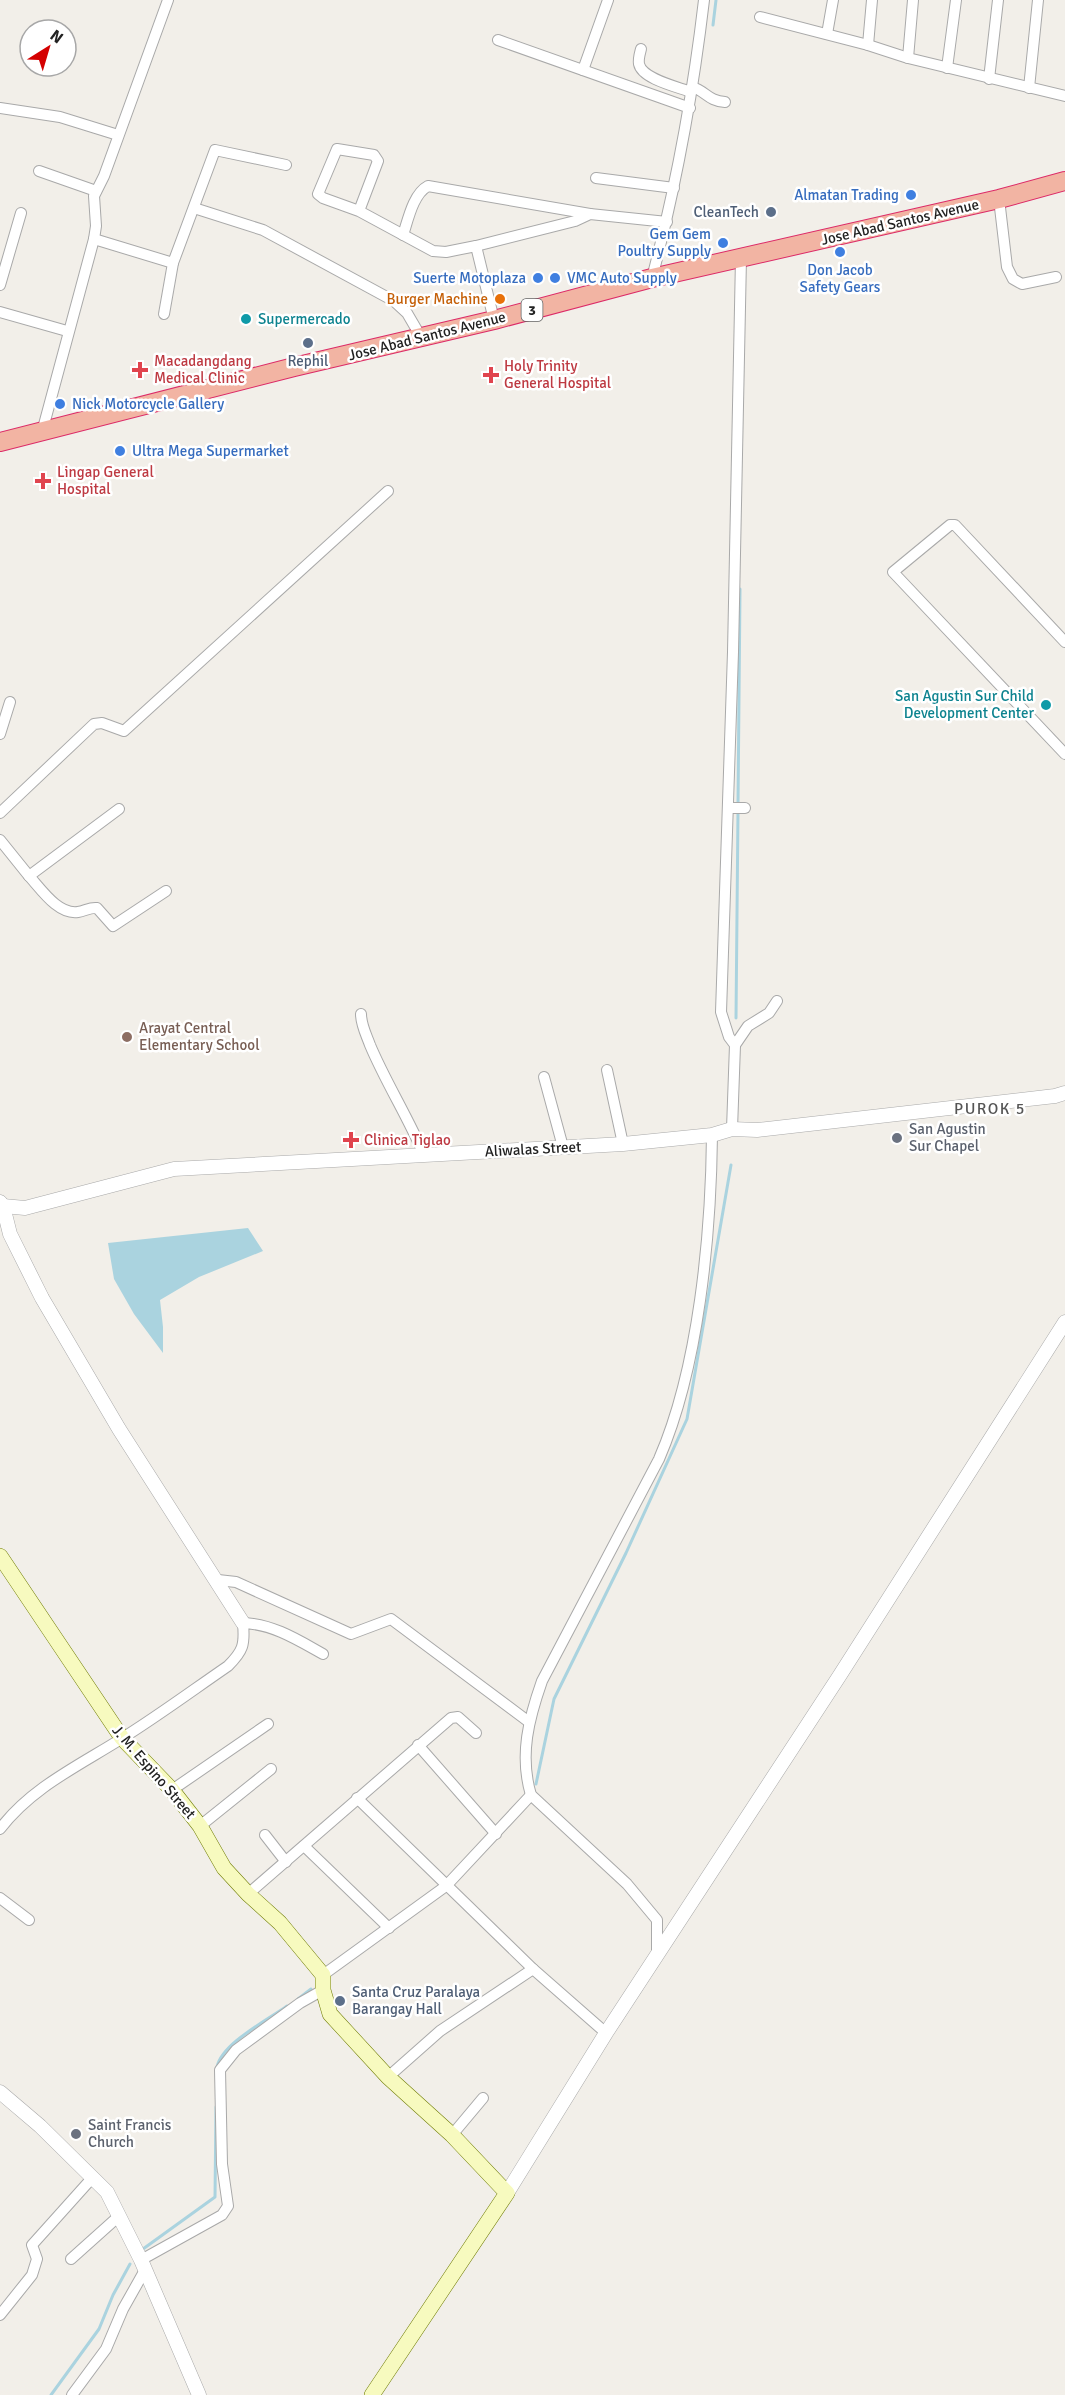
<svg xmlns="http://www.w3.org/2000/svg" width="1065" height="2395" viewBox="0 0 1065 2395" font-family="Signika,sans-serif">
<rect width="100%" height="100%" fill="#f2efe9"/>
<polygon fill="#aad3df" points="248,1228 263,1251 199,1277 160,1300 163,1327 163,1353 134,1314 114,1279 108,1243"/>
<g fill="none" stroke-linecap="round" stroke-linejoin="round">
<g stroke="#aad3df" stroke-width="3">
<polyline points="713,25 716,0"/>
<polyline points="738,805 740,589"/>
<polyline points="736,1018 738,811"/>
<polyline points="536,1784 554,1699 626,1553 687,1419 731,1165"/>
<polyline points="298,1999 311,1989"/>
<path d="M217,2067C222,2043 268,2020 287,2006"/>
<polyline points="143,2249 215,2197 216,2107"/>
<polyline points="51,2395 99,2329 113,2295 130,2264"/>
</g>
<defs>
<g id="minor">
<polyline points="760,17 868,45 908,58 1065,96"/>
<polyline points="827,34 833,0"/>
<polyline points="498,40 690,108"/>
<polyline points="868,45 872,0"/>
<path d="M641,49C640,53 638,59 639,64C642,79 678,87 691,92"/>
<polyline points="908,58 913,0"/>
<polyline points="947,68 956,0"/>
<polyline points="583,70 608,0"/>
<polyline points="989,79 998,0"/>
<path d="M692,87C706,91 708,101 725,102"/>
<polyline points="1029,88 1038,0"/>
<polyline points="0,108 60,117 118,135"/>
<polyline points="39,171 96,191"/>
<polyline points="596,178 674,188"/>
<polyline points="999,199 1007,267 1013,279 1022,284 1056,277"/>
<polyline points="194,208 263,230 394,301 407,313 421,337"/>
<polyline points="359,211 323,198 318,194 337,149 374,155 378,161 359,211 433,251 446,252 476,246 494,320"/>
<path d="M403,235C408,220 413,194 428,186L590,214"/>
<polyline points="94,239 173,263 215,150 286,165"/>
<polyline points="476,246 575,221 590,214 667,222"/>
<path d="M652,278C676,186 693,94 704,0"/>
<polyline points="0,285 21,213"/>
<polyline points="0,312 67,331"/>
<polyline points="164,314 173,263"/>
<polyline points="42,432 94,239 96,226 94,196 104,176 168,0"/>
<polyline points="1065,642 955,525 950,525 893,572 1065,754"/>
<polyline points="0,734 10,702"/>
<polyline points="728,808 745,808"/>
<path d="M119,809L29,876C41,889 58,915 78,912C85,911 90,907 97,908L113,926L166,891"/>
<polyline points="0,813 94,724 102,723 124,731 388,491"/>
<polyline points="0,840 29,876"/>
<path d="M361,1014C361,1025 366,1034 370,1045C386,1083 408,1117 424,1155"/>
<polyline points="735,1045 748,1026 769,1013 777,1001"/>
<polyline points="607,1070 623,1144"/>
<polyline points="544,1077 563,1147"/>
<polyline points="732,1129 735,1045 729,1037 721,1012 733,652 741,258"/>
<polyline points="218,1580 236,1582 351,1634 391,1619 529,1722"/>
<polyline points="418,1745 496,1834"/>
<polyline points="172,1790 268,1724"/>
<polyline points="357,1798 533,1969 606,2033"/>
<polyline points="200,1826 271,1769"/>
<path d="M0,1829C31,1788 78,1766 121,1739C158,1716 193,1690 228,1666C243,1651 245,1645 243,1623C273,1624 298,1640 323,1654"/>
<polyline points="265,1835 286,1862"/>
<polyline points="304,1846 389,1928"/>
<polyline points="248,1894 451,1718 458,1717 476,1733"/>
<polyline points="0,1898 29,1920"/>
<path d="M657,1955V1920L627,1884L531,1795C519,1755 529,1718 542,1681L659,1459C699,1367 711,1234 712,1135"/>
<polyline points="323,1975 446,1886 531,1795"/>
<polyline points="388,2077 440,2031 533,1969"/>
<polyline points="452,2135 483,2098"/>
<polyline points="71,2259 119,2216"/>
<polyline points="141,2260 222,2215 228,2206 222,2164 220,2070 236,2050 300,2003 323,1990"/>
<polyline points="0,2315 32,2275 37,2259 32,2245 93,2177"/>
<polyline points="72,2395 106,2349 123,2309 145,2270"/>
</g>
<g id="tertiary">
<polyline points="0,1202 3,1206 10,1234 42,1298 119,1429 243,1623"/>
<polyline points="3,1206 25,1208 174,1169 623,1144 712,1135 732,1129 757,1130 1055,1096 1065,1093"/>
<polyline points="0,2092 40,2126 107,2192 141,2260 199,2395"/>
<polyline points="507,2193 606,2033 840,1675 1065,1322"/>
</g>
<polyline id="secondary" points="0,1556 122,1738 172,1790 200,1826 224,1868 248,1894 280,1923 323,1975 323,1990 330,2014 388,2077 452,2135 507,2193 372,2395"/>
<polyline id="trunk" points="0,442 294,367 494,320 652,278 999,199 1065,181"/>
</defs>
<use href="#minor" stroke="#a9a9a9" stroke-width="12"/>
<use href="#tertiary" stroke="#a9a9a9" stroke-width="15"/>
<use href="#secondary" stroke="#707d05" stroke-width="16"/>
<use href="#trunk" stroke="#dc2a67" stroke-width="20"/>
<use href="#minor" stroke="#fff" stroke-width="10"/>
<use href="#tertiary" stroke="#fff" stroke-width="14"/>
<use href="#secondary" stroke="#f7fabf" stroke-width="15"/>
<use href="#trunk" stroke="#f2b4a3" stroke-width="18"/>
</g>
<g fill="#3f7fe0" stroke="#fff" stroke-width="2">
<circle cx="911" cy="195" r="6"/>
<circle cx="723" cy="243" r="6"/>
<circle cx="840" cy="252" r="6"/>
<circle cx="538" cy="278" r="6"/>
<circle cx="555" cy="278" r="6"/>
<circle cx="60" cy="404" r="6"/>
<circle cx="120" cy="451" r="6"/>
</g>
<g fill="#5c6f8a" stroke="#fff" stroke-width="2">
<circle cx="771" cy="212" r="6"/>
<circle cx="308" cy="343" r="6"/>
<circle cx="340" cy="2001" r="6"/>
</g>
<circle fill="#e8710a" stroke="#fff" stroke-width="2" cx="500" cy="299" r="6"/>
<g fill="#0f9aa8" stroke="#fff" stroke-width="2">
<circle cx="246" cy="319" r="6"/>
<circle cx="1046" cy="705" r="6"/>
</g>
<g fill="#e0444e" stroke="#fff" stroke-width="2">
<path d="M137 361h6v6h6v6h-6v6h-6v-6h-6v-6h6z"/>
<path d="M488 366h6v6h6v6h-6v6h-6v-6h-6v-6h6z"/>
<path d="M40 472h6v6h6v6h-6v6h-6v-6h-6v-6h6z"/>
<path d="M348 1131h6v6h6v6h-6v6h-6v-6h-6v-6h6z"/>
</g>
<circle fill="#8d6e63" stroke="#fff" stroke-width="2" cx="127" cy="1037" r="6"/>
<g fill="#6b7280" stroke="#fff" stroke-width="2">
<circle cx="897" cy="1138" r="6"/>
<circle cx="76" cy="2134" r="6"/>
</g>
<g text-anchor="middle" stroke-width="5" stroke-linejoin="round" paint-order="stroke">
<rect fill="#fff" stroke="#646464" stroke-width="1.5" x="521.5" y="299" width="21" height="22" rx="4.5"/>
<g font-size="14" font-weight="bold" fill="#222">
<text x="532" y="315">3</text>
</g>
<g font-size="15" fill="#366cbe" stroke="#fff" text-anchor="end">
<text x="899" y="200">Almatan Trading</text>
<text x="711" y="239">Gem Gem<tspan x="711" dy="17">Poultry Supply</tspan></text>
<text x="840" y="275" text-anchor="middle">Don Jacob<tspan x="840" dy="17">Safety Gears</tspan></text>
<text x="526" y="283">Suerte Motoplaza</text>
<text x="567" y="283" text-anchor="start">VMC Auto Supply</text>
<text x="72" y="409" text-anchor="start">Nick Motorcycle Gallery</text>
<text x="132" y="456" text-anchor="start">Ultra Mega Supermarket</text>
</g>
<g font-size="15" fill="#4e5e75" stroke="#fff" text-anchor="end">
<text x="759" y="217">CleanTech</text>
<text x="308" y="366" text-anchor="middle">Rephil</text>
<text x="352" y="1997" text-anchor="start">Santa Cruz Paralaya<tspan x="352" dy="17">Barangay Hall</tspan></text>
</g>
<g font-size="15" fill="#222" stroke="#fff">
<text transform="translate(900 222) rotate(-13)" y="5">Jose Abad Santos Avenue</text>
<text transform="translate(427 336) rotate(-14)" y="5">Jose Abad Santos Avenue</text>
<text transform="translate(533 1149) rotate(-3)" y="5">Aliwalas Street</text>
<text transform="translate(154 1772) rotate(49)" y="5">J. M. Espino Street</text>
</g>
<g font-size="15" fill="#c56008" stroke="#fff" text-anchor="end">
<text x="488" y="304">Burger Machine</text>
</g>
<g font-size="15" fill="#0d838f" stroke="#fff" text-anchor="start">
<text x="258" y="324">Supermercado</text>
<text x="1034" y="701" text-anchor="end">San Agustin Sur Child<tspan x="1034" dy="17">Development Center</tspan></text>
</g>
<g font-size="15" fill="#be3a42" stroke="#fff" text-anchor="start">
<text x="154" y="366">Macadangdang<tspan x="154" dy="17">Medical Clinic</tspan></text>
<text x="504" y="371">Holy Trinity<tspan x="504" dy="17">General Hospital</tspan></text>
<text x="57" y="477">Lingap General<tspan x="57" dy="17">Hospital</tspan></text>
<text x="364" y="1145">Clinica Tiglao</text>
</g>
<g font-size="15" fill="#785e54" stroke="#fff" text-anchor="start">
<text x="139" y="1033">Arayat Central<tspan x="139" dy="17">Elementary School</tspan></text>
</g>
<g font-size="15" fill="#5b616d" stroke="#fff" text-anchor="start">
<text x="909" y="1134">San Agustin<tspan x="909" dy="17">Sur Chapel</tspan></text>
<text x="88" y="2130">Saint Francis<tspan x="88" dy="17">Church</tspan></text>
</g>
<g font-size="16" letter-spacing="1.5" fill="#555" stroke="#fff">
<text x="990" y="1114">PUROK 5</text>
</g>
</g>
<g transform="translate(48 48) rotate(37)"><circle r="28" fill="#ffffff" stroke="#a7a7a7" stroke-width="1.5"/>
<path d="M0-4.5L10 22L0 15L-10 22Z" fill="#d40000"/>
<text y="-9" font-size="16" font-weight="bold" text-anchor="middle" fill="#222222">N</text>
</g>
</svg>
